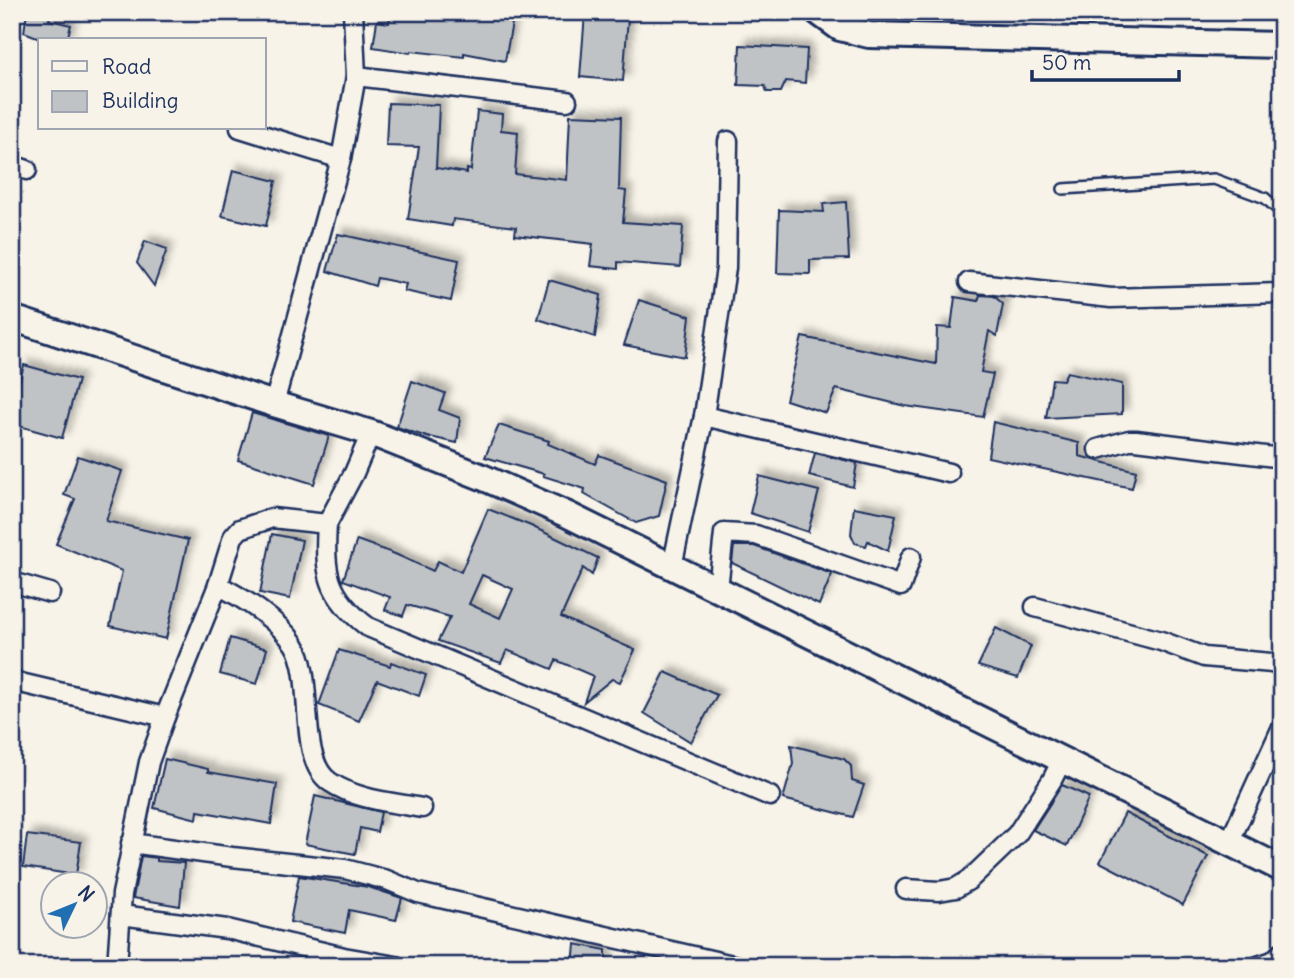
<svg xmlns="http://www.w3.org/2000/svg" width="1294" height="978" viewBox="0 0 1294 978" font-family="Delius,sans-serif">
<defs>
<filter id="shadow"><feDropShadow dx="6" dy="-6" stdDeviation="3.5" flood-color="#0004"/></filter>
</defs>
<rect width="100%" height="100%" fill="#f7f3e8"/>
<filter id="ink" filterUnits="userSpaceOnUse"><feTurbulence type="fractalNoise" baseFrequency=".0143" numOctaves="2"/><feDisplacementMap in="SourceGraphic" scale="14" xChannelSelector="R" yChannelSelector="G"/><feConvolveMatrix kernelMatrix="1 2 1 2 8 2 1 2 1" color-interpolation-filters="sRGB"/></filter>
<g filter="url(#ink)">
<g fill="#c0c3c5" stroke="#1b2f5e" stroke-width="2" fill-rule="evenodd" filter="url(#shadow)">
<polygon points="27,12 50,12 49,20 71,25 67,40 39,40 40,38 24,32"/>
<polygon points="391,12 514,12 505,61 464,53 464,57 411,51 410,53 373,47 377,21 389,23"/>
<polygon points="585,14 628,18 623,81 580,77"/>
<polygon points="740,45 807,49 805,83 786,81 781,92 767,92 765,86 738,85"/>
<polygon points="388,103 439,105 436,168 467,173 467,169 471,170 477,111 502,114 501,130 518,132 515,174 567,180 570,115 621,117 619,190 626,191 623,222 683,226 680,267 618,262 618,269 590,266 593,244 515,235 516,227 453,219 452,226 408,219 419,147 386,146"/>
<polygon points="233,170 276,181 266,226 222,216"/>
<polygon points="846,202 849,259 810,260 810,274 777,273 779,210 824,212 823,204"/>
<polygon points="338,234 459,260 451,301 404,291 406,284 377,278 375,286 327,271"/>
<polygon points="145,241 167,249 154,286 137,263"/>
<polygon points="549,280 601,295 595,337 538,319"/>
<polygon points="980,295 994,296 1003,304 997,336 989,331 981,372 993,374 983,417 905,406 836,389 826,413 786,400 802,337 936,364 937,327 951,328 955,297 978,301"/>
<polygon points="639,300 690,316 685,357 624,345"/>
<polygon points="24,365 78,380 62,438 12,424 12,408"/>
<polygon points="1067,372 1122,384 1122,414 1046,418 1052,379 1063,380"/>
<polygon points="412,381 445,393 439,410 460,418 457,443 430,437 430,438 397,427"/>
<polygon points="252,413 329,436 314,484 238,460"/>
<polygon points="993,422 1079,443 1079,456 1136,471 1132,488 988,457"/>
<polygon points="499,425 549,441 548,444 595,464 599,455 667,480 659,516 636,523 584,494 585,489 543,476 544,474 485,457"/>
<polygon points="815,453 857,463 853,487 809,476"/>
<polygon points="78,456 122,471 106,521 188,540 166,639 110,626 122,571 56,544 75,499 64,495"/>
<polygon points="759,476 819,491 808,532 750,513"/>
<polygon points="854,507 896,515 888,551 868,541 866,546 855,543 851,534"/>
<path d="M488,509L531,526L598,558L592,575L583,568L561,617L635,650L620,682L612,679L584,702L593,676L556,660L552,669L507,650L501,663L438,641L450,617L407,605L403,616L385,610L390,597L343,580L357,540L395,554L433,571L438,561L461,572ZM482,575L513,589L500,618L469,604Z"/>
<polygon points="272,534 302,540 290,599 260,593"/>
<polygon points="734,546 754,546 832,574 819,605 732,563"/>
<polygon points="996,628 1031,646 1018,678 978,666"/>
<polygon points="230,638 267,649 257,684 220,674"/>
<polygon points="339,650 390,666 391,662 426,675 419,696 377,680 359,721 319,705"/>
<polygon points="665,672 717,695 691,742 644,713"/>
<polygon points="791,745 844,759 851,766 852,781 864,785 853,817 783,799 793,764"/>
<polygon points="165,759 208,769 208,772 277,784 271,824 198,811 197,819 154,808"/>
<polygon points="1062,785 1089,797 1067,846 1033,830"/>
<polygon points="315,796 381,812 377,832 360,828 355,854 305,844"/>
<polygon points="1125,813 1208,856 1183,905 1100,862"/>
<polygon points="27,835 81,842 76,875 23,867"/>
<polygon points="141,856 157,858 157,861 184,863 180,906 133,898"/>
<polygon points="299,876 368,887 402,898 396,920 349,910 345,933 290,922"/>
<polygon points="575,944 606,950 606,966 573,966"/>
</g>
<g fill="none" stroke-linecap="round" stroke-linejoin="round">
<defs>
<polyline id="lane" points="1063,189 1214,179 1265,198 1282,213"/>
<g id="street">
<polyline points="356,76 567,101"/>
<polyline points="240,128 341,159"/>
<polyline points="12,165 27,170"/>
<polyline points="969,282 1111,298 1282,293"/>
<polyline points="274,404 341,159 356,76 353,12"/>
<polyline points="704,416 949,473"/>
<polyline points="1098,449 1129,440 1136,440 1282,458"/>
<path d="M327,524C324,573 327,596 368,627L770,796"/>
<polyline points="672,567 704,416 726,268 728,141"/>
<polyline points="12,582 50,593"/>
<path d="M218,585C243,598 278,620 294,644C316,678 296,759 330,782C357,800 391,802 422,808"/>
<polyline points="718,589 724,533 756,535 901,586 911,557"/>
<polyline points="1035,607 1161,641 1204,657 1282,664"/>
<polyline points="12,681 165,717"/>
<polyline points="131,843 232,857 345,869 387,880 418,893 737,966"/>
<polyline points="1229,843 1282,727"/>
<polyline points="906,889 939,891 956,888 969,880 1017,834 1052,780 1062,760"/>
<polyline points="121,915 227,929 344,957 396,966"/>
<polyline points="117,966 122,894 149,762 165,717 218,585 233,537 240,529 272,518 327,524 354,473 371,433"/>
<polyline points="1258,966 1273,961 1282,952"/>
</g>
<g id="secondary">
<polyline points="818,12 840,28 869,35 1282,45"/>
<polyline points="12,318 274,404 371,433 482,477 568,515 1282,869"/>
</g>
</defs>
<use href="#lane" stroke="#1b2f5e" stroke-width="14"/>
<use href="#street" stroke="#1b2f5e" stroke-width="23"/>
<use href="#secondary" stroke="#1b2f5e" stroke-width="30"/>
<use href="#lane" stroke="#f7f3e8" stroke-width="9"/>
<use href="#street" stroke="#f7f3e8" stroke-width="18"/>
<use href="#secondary" stroke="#f7f3e8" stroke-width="24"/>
</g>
</g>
<rect width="1294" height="978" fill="none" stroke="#f7f3e8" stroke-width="42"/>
<rect x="21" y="21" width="1252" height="936" fill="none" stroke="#1b2f5e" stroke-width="2.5" filter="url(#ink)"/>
<rect x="38" y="38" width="228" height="91" fill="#f7f3e8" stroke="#9fa5b1" stroke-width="2"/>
<rect x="52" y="61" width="35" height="10" fill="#f7f3e8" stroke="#9fa5b1" stroke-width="2"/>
<text x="102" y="74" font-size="21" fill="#1b2f5e">Road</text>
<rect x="52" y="91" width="35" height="21" fill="#c0c3c5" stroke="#9fa5b1" stroke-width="2"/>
<text x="102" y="108" font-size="21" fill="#1b2f5e">Building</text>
<g transform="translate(74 905) rotate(47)"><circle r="33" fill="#f7f3e8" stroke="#9fa5b1" stroke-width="2"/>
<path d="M0-5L12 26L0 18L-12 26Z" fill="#1f6fb2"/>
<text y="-10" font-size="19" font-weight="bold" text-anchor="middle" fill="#1b2f5e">N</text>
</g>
<path d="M1032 70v10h147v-10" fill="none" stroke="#1b2f5e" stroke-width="3.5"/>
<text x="1042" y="70" font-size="21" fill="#1b2f5e" stroke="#f7f3e8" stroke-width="5" paint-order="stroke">50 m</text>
</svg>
